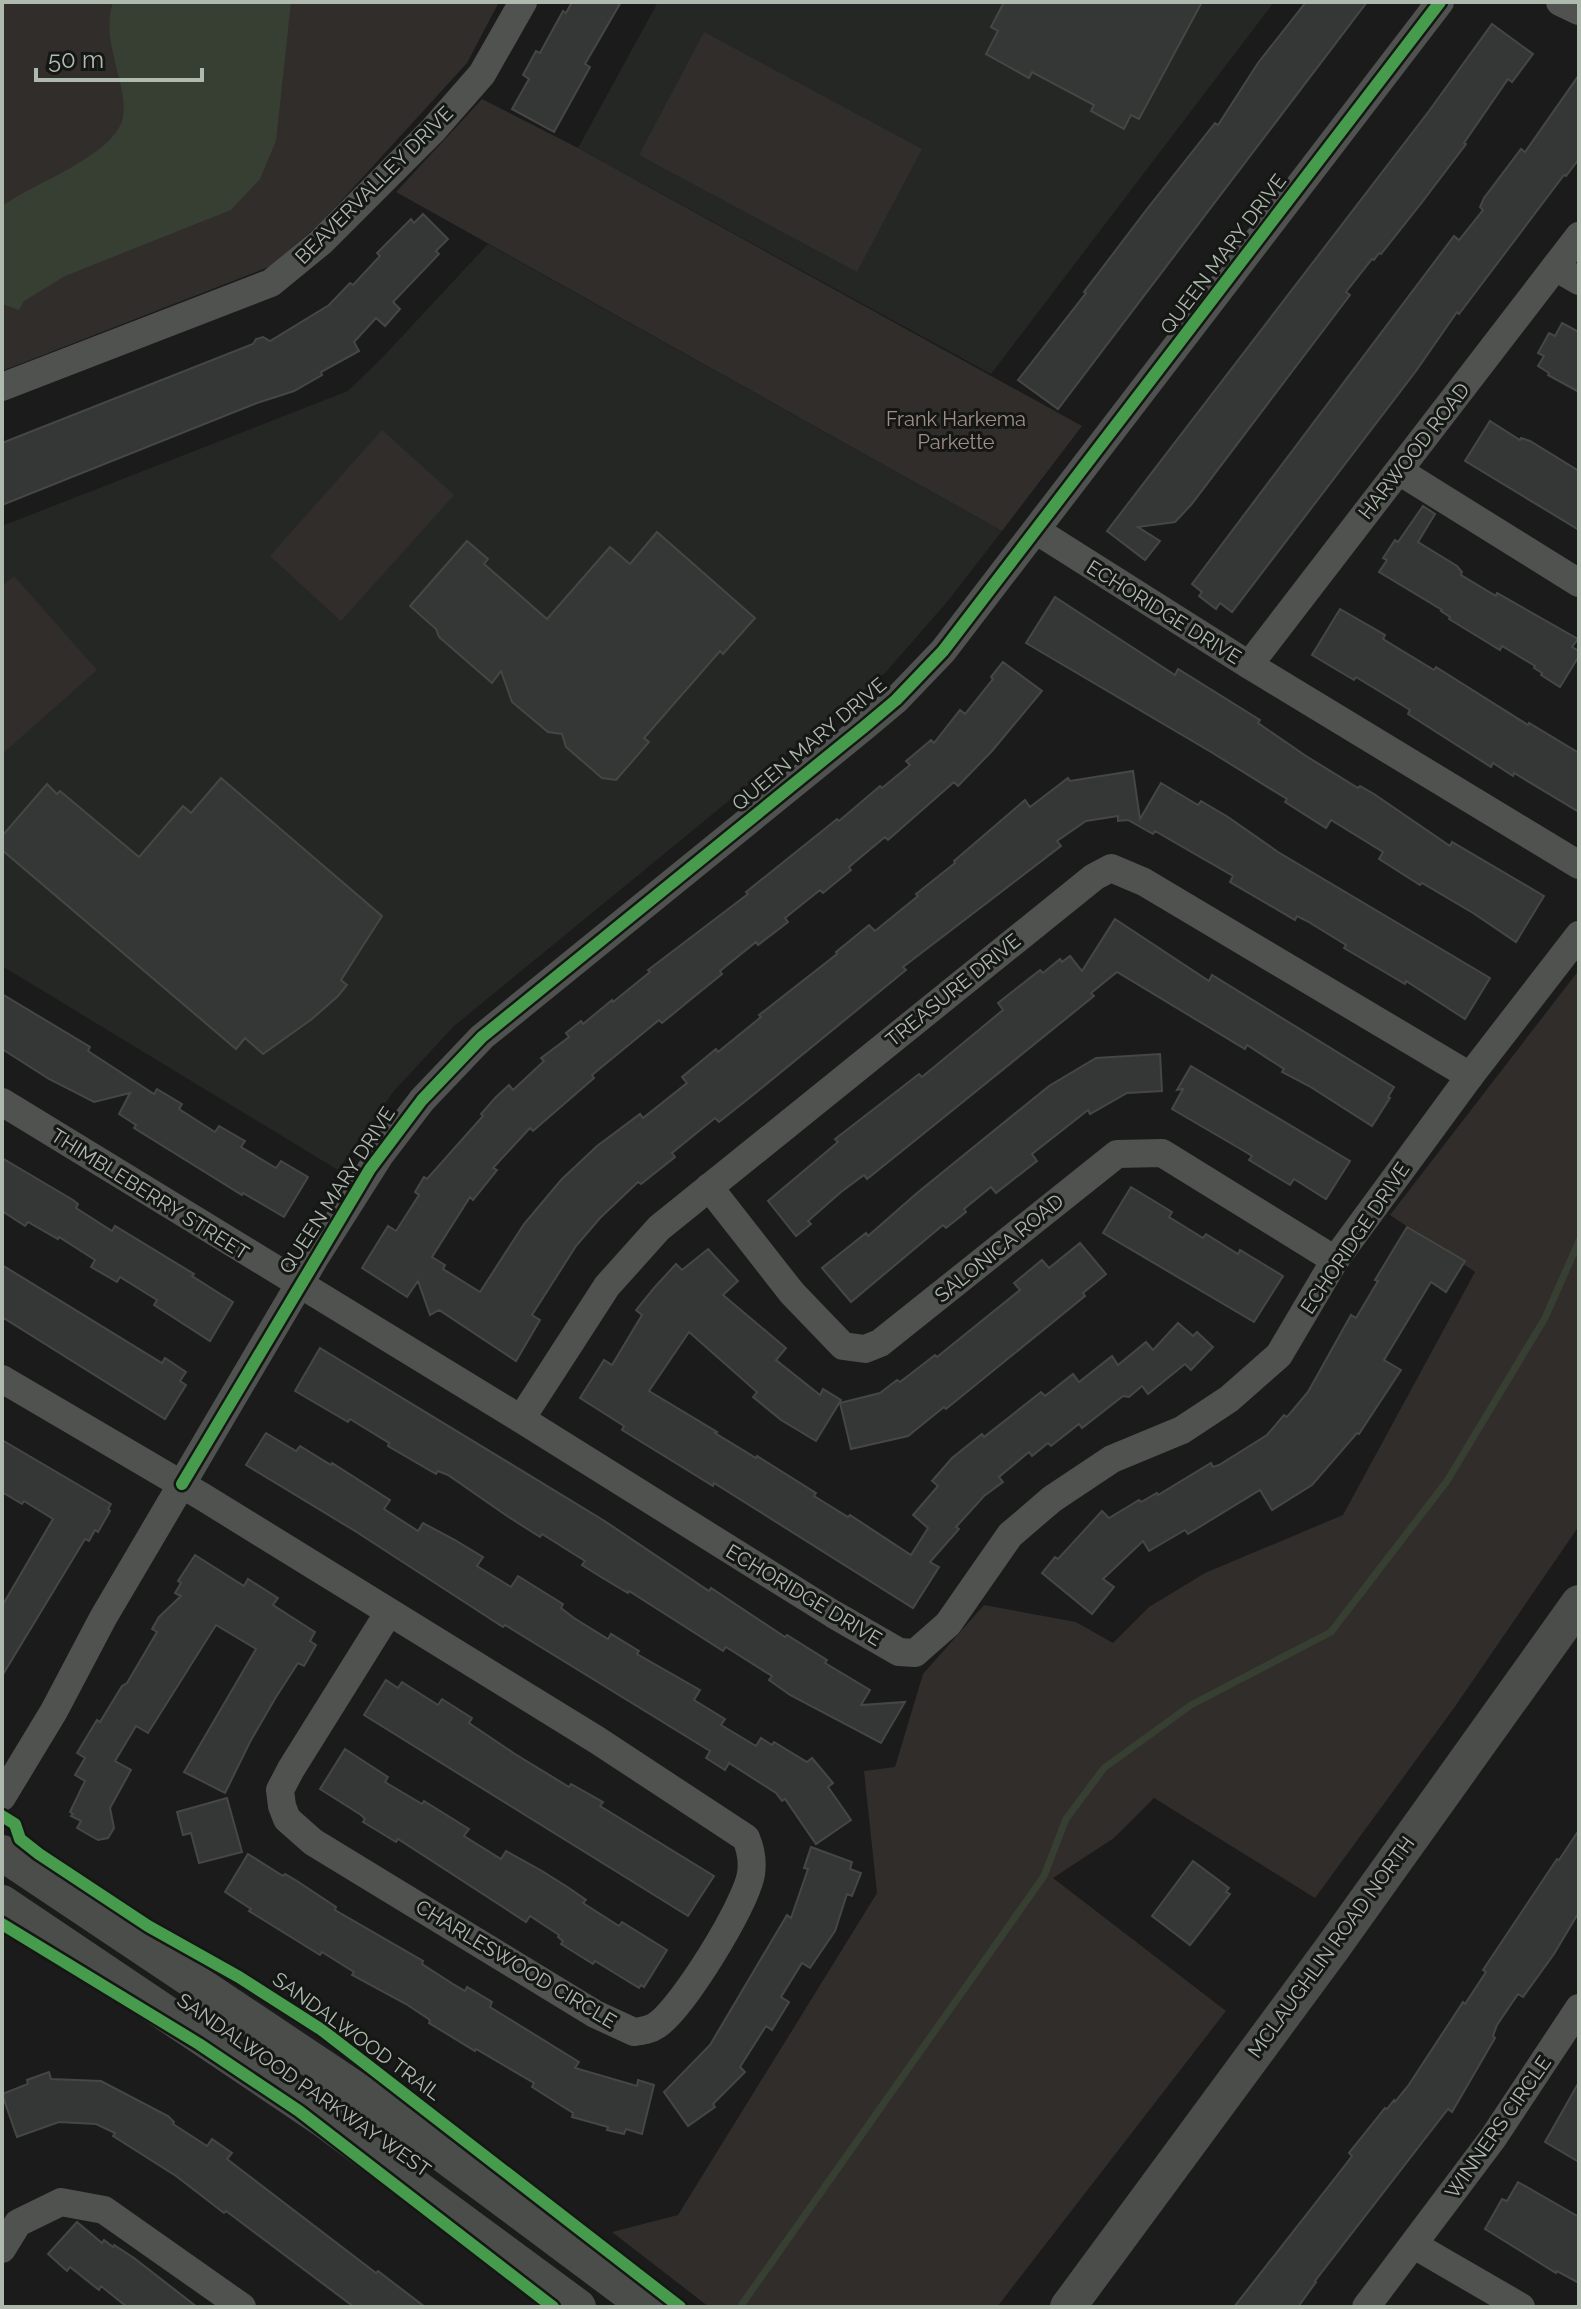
<svg xmlns="http://www.w3.org/2000/svg" width="1581" height="2309" viewBox="0 0 1581 2309" font-family="Raleway,sans-serif">
<rect width="100%" height="100%" fill="#1b1b1b"/>
<g fill="#252725">
<polygon points="658,2 1274,2 991,374 578,148"/>
<polygon points="488,244 1002,531 947,602 885,673 454,1026 393,1092 338,1170 2,966 2,526 348,391 382,358"/>
</g>
<g fill="#312d2a">
<polygon points="2,2 499,2 467,63 322,222 269,267 2,371"/>
<polygon points="704,32 922,149 857,272 639,155"/>
<polygon points="482,99 578,148 1082,426 1002,531 396,192"/>
<polygon points="382,430 454,495 341,621 270,556"/>
<polygon points="14,576 97,670 2,754 2,586"/>
<polygon points="1579,970 1579,1526 1454,1708 1315,1898 1154,1798 1114,1838 1053,1878 1226,2011 997,2307 709,2307 612,2232 678,2215 877,1893 864,1771 895,1767 923,1674 984,1605 1076,1622 1113,1643 1149,1607 1205,1573 1343,1515 1475,1272 1390,1215"/>
</g>
<path fill="#373f33" d="M113,2H291L276,141L260,179L231,210L65,276L24,301L19,310L2,304V206C35,183 99,161 119,128C128,113 122,90 118,74C112,49 105,26 113,2Z"/>
<g fill="none" stroke-linecap="round" stroke-linejoin="round">
<polyline stroke="#373f33" stroke-width="7" points="740,2307 1044,1876 1066,1819 1104,1768 1191,1705 1331,1632 1447,1481 1545,1318 1579,1241"/>
</g>
<g fill="#353736" stroke="#444744" stroke-width="2">
<polygon points="572,2 621,2 585,64 590,67 554,132 512,109 529,79 523,75 536,51 540,53 563,11 566,13"/>
<polygon points="1004,2 1202,2 1139,119 1131,115 1124,129 1091,111 1094,105 1032,72 1029,78 986,54 998,31 991,27"/>
<polygon points="1306,2 1367,2 1058,409 1018,380 1086,293 1084,292 1147,209 1215,123 1218,125 1258,63"/>
<polygon points="1492,24 1533,54 1512,82 1508,79 1464,143 1466,144 1423,201 1381,254 1379,253 1374,260 1372,259 1346,292 1350,295 1191,505 1175,522 1138,527 1160,541 1145,560 1107,531 1429,111"/>
<polygon points="1579,75 1579,159 1566,176 1564,175 1459,314 1457,312 1416,371 1232,612 1220,603 1216,609 1199,596 1202,592 1192,584 1201,572 1454,236 1459,240 1483,210 1480,207 1484,198 1521,149 1525,152"/>
<polygon points="423,214 448,239 436,251 439,254 393,302 400,309 385,326 376,318 354,342 359,351 321,372 322,375 294,391 257,403 2,505 2,443 253,344 256,339 263,337 270,341 329,305 350,283 353,285 380,256 377,253 411,219 414,223"/>
<polygon points="1562,323 1579,332 1579,392 1548,375 1549,373 1538,366 1544,356 1538,353 1549,333 1555,336"/>
<polygon points="1490,421 1520,440 1521,438 1530,441 1579,471 1579,530 1465,461"/>
<polygon points="1423,506 1435,514 1418,542 1457,566 1462,572 1461,575 1496,596 1497,593 1578,639 1572,647 1579,651 1579,656 1560,687 1541,675 1542,673 1534,668 1535,666 1502,646 1500,650 1467,630 1449,619 1450,617 1441,611 1442,610 1379,572 1387,560 1383,558 1395,540 1398,542"/>
<polygon points="657,532 755,618 723,654 720,651 644,738 649,742 616,780 602,778 566,747 562,734 548,732 512,702 501,671 492,683 439,637 436,629 410,606 467,541 488,559 484,564 547,619 610,547 630,564"/>
<polygon points="1055,597 1175,675 1178,669 1260,720 1258,723 1306,756 1358,788 1360,786 1374,794 1450,846 1452,842 1544,896 1516,942 1473,913 1422,883 1420,885 1379,859 1383,852 1331,820 1326,828 1285,802 1287,799 1211,752 1026,643"/>
<polygon points="1340,609 1385,635 1383,639 1434,670 1436,667 1528,725 1529,723 1579,753 1579,812 1514,773 1513,776 1493,763 1491,767 1408,714 1410,710 1356,677 1354,680 1312,655"/>
<polygon points="1003,662 1042,691 992,751 958,786 954,782 888,840 885,837 849,867 851,870 823,893 820,890 785,918 788,922 758,945 756,942 720,971 722,974 690,1000 662,1023 659,1020 592,1075 594,1078 533,1131 530,1128 493,1168 497,1170 473,1200 470,1197 432,1257 445,1265 443,1269 480,1292 524,1224 561,1180 597,1146 640,1114 643,1118 687,1083 682,1077 716,1049 718,1052 761,1017 759,1015 837,954 836,952 869,925 875,931 918,896 916,894 955,863 954,861 1025,800 1030,807 1068,778 1070,781 1133,771 1140,819 1161,783 1198,805 1201,801 1228,817 1278,852 1490,978 1465,1019 1406,981 1405,984 1344,948 1346,945 1307,921 1297,916 1295,920 1230,882 1233,876 1155,831 1153,834 1128,820 1118,821 1118,816 1086,821 1057,841 1061,846 903,967 906,970 753,1095 719,1122 715,1118 672,1153 675,1157 641,1184 638,1182 600,1218 576,1246 532,1315 540,1320 516,1361 439,1310 430,1315 418,1281 407,1297 362,1268 388,1226 396,1231 419,1195 415,1192 424,1177 427,1179 483,1116 481,1114 496,1097 509,1085 513,1090 544,1061 541,1058 569,1037 566,1033 581,1021 583,1024 612,1000 613,1002 650,972 648,970 748,894 746,892 837,819 839,821 880,786 882,788 910,765 906,761 931,740 934,743 960,710 965,714 993,679 991,677"/>
<polygon points="221,778 382,916 341,980 347,985 338,996 312,1019 263,1054 245,1038 236,1049 2,850 2,836 47,784 57,794 60,791 139,857 183,806 191,813"/>
<polygon points="1115,919 1209,981 1212,975 1394,1087 1388,1097 1390,1098 1372,1126 1309,1086 1282,1072 1284,1069 1247,1045 1245,1049 1117,972 1091,993 1094,996 938,1122 867,1179 864,1175 841,1192 808,1221 811,1224 796,1236 768,1201 838,1142 835,1139 919,1074 922,1077 1003,1010 998,1003 1040,970 1043,973 1060,959 1062,962 1070,956 1082,971"/>
<polygon points="2,994 90,1047 88,1051 154,1094 157,1089 182,1104 179,1109 215,1132 219,1126 245,1141 241,1147 276,1168 281,1161 308,1177 284,1217 243,1193 242,1195 134,1128 136,1125 119,1114 130,1093 94,1102 49,1079 2,1049"/>
<polygon points="1160,1054 1162,1091 1127,1093 1090,1114 1088,1110 1032,1154 1037,1161 996,1193 991,1187 964,1209 966,1212 946,1228 943,1225 851,1302 822,1268 866,1233 868,1236 917,1193 1049,1086 1096,1058"/>
<polygon points="1191,1066 1350,1161 1326,1199 1294,1179 1290,1185 1249,1160 1252,1156 1244,1151 1172,1109 1183,1089 1177,1090"/>
<polygon points="2,1158 73,1200 78,1204 76,1208 112,1231 115,1226 194,1274 192,1276 233,1302 210,1341 154,1305 157,1300 120,1277 117,1282 91,1267 95,1260 59,1237 58,1239 28,1222 25,1226 2,1211"/>
<polygon points="1131,1187 1172,1212 1169,1217 1203,1238 1206,1234 1238,1254 1240,1250 1283,1276 1254,1322 1103,1233"/>
<polygon points="1407,1227 1465,1261 1446,1292 1431,1282 1384,1360 1401,1370 1359,1434 1357,1433 1312,1485 1272,1510 1260,1490 1188,1534 1185,1530 1149,1551 1143,1541 1103,1579 1114,1587 1092,1614 1042,1573 1055,1557 1058,1559 1102,1511 1109,1518 1139,1500 1141,1502 1157,1493 1158,1495 1211,1463 1213,1467 1219,1465 1267,1435 1284,1415 1287,1417 1308,1392 1351,1315 1356,1318 1378,1281 1375,1280"/>
<polygon points="1080,1243 1106,1274 1083,1293 1085,1296 946,1409 944,1407 908,1436 851,1449 840,1403 880,1393 897,1380 900,1382 935,1355 937,1357 1020,1290 1014,1283 1042,1260 1049,1268"/>
<polygon points="708,1249 738,1281 723,1295 786,1348 776,1360 820,1395 823,1389 841,1400 816,1441 781,1420 753,1397 757,1392 689,1332 649,1391 717,1432 715,1433 756,1458 757,1456 816,1493 814,1496 848,1517 850,1515 911,1555 928,1528 913,1515 938,1486 932,1481 952,1458 982,1434 984,1437 1041,1392 1045,1396 1073,1374 1079,1382 1112,1356 1118,1365 1146,1342 1153,1350 1178,1323 1193,1336 1197,1332 1213,1347 1191,1370 1185,1364 1148,1394 1142,1386 1129,1397 1123,1396 1082,1428 1079,1424 1051,1446 1048,1443 1032,1456 1029,1452 999,1477 1003,1482 984,1496 956,1527 959,1529 930,1562 939,1567 913,1608 714,1483 713,1486 622,1430 624,1426 580,1398 604,1360 612,1365 642,1315 636,1310 654,1288 676,1264 682,1270"/>
<polygon points="2,1265 162,1363 165,1358 186,1372 180,1381 186,1385 165,1419 2,1317"/>
<polygon points="320,1348 603,1520 709,1591 711,1588 785,1637 787,1635 827,1660 825,1663 870,1690 861,1705 905,1702 881,1743 790,1695 769,1680 772,1676 726,1647 723,1651 629,1591 628,1593 601,1577 582,1565 585,1561 542,1534 540,1537 507,1516 448,1475 438,1471 436,1474 388,1446 389,1443 350,1419 348,1422 295,1391"/>
<polygon points="266,1433 296,1451 300,1446 331,1465 332,1463 390,1500 384,1509 418,1531 423,1523 455,1540 483,1557 477,1566 511,1587 518,1576 563,1604 561,1608 574,1618 608,1639 611,1634 639,1651 637,1654 700,1690 694,1700 725,1719 721,1725 756,1746 761,1738 772,1745 774,1742 807,1762 812,1758 833,1783 828,1787 851,1820 816,1844 785,1799 782,1801 776,1793 729,1763 725,1770 706,1758 710,1751 505,1625 503,1627 355,1531 246,1465"/>
<polygon points="2,1440 111,1504 108,1509 110,1511 98,1532 95,1530 89,1541 85,1539 2,1676 2,1606 53,1519 24,1501 22,1504 2,1492"/>
<polygon points="195,1555 244,1586 248,1579 278,1598 273,1605 315,1632 310,1641 316,1645 304,1666 298,1663 276,1697 250,1742 225,1793 184,1772 256,1649 216,1625 148,1733 136,1726 115,1761 131,1770 110,1808 114,1828 108,1838 98,1840 77,1828 81,1821 71,1816 73,1814 70,1812 85,1781 75,1775 85,1758 77,1753 97,1720 100,1722 122,1686 127,1683 157,1632 152,1629 159,1617 181,1596 175,1593 181,1583 178,1581"/>
<polygon points="386,1680 398,1688 402,1682 438,1705 442,1699 472,1718 469,1723 515,1754 569,1787 571,1784 603,1802 600,1806 714,1876 688,1916 364,1715"/>
<polygon points="345,1749 388,1777 385,1782 422,1804 424,1801 469,1829 464,1836 501,1859 506,1851 542,1871 569,1888 586,1900 583,1903 619,1926 622,1922 667,1950 644,1987 641,1985 639,1988 595,1961 593,1964 561,1944 563,1941 558,1937 559,1935 530,1916 526,1922 398,1839 396,1842 363,1822 365,1819 361,1815 320,1789"/>
<polygon points="227,1798 242,1852 199,1863 191,1833 183,1835 177,1812"/>
<polygon points="1579,1830 1579,1912 1554,1954 1523,1997 1518,1994 1497,2025 1493,2036 1495,2038 1452,2112 1448,2109 1315,2281 1316,2282 1298,2307 1234,2307 1346,2164 1352,2156 1349,2153 1385,2108 1387,2109 1394,2100 1395,2102 1408,2086 1463,2002 1465,2004 1486,1972 1483,1970 1557,1859 1559,1860"/>
<polygon points="811,1847 852,1862 850,1869 861,1873 852,1896 847,1894 835,1931 810,1968 802,1963 781,1997 789,2002 772,2030 766,2026 740,2067 745,2072 713,2104 715,2107 688,2126 664,2092 710,2045 787,1915 791,1918 808,1869 804,1868"/>
<polygon points="248,1854 283,1876 285,1874 297,1881 336,1907 335,1910 423,1961 422,1964 453,1984 465,1991 467,1987 492,2002 490,2007 579,2062 575,2068 637,2086 638,2080 654,2085 642,2134 626,2129 624,2134 607,2130 608,2127 572,2117 573,2113 532,2087 534,2083 476,2049 475,2051 429,2023 430,2020 406,2004 352,1975 354,1972 322,1952 320,1955 249,1911 251,1909 225,1892"/>
<polygon points="1193,1861 1229,1888 1226,1892 1230,1894 1190,1945 1152,1916"/>
<polygon points="49,2072 51,2079 101,2081 168,2116 174,2122 173,2124 207,2146 212,2139 232,2153 227,2159 376,2273 378,2271 425,2307 354,2307 226,2211 224,2213 176,2176 113,2136 115,2133 96,2124 59,2122 17,2137 2,2094 28,2084 27,2080"/>
<polygon points="1579,2082 1579,2162 1545,2142"/>
<polygon points="1518,2182 1579,2217 1579,2283 1557,2271 1556,2273 1485,2229 1502,2199 1507,2201"/>
<polygon points="77,2222 102,2243 104,2240 113,2247 114,2245 134,2258 197,2307 127,2307 101,2286 99,2290 70,2267 67,2271 48,2254"/>
</g>
<g fill="none" stroke-linecap="round" stroke-linejoin="round">
<g stroke="#4f524f" stroke-width="28">
<polyline points="1560,2 1579,11"/>
<polyline points="1555,267 1579,281"/>
<polyline points="2,387 271,283 321,242 433,130 482,74 523,2"/>
<polyline points="1399,471 1579,583"/>
<polyline points="1037,531 1249,665 1579,865"/>
<polyline points="1249,665 1579,236"/>
<polyline points="2,1102 521,1419 833,1614 899,1652 915,1653 948,1624 1010,1535 1052,1499 1112,1459 1182,1430 1229,1399 1279,1355 1335,1260 1470,1076 1579,935"/>
<polyline points="709,1187 792,1293 843,1346 865,1349 880,1343 1117,1154 1162,1153 1335,1260"/>
<path d="M2,1379L203,1497L597,1740L746,1838C751,1850 753,1861 751,1874C746,1905 683,2007 657,2025C650,2030 642,2031 634,2032L595,2014L313,1842L287,1819L282,1806L280,1790L291,1769L389,1612"/>
<polyline points="521,1419 607,1286 659,1228 1094,877 1111,868 1144,882 1470,1076"/>
<polyline points="2,1797 54,1711 103,1618 316,1256 380,1155 422,1100 482,1037 864,727 896,700 943,651 1440,2"/>
<polyline points="1414,2245 1521,2307"/>
<polyline points="2,2249 18,2223 61,2202 104,2210 242,2307"/>
<polyline points="1366,2307 1493,2138 1579,2008"/>
</g>
<g stroke="#4b4d4b" stroke-width="36">
<polyline points="2,1853 361,2093 648,2307"/>
<polyline points="2,1903 323,2119 578,2307"/>
<polyline points="1068,2307 1331,1950 1579,1603"/>
</g>
<defs>
<g id="cycleway">
<polyline points="182,1484 370,1169 422,1100 482,1037 864,727 896,700 943,651 1440,2"/>
<polyline points="2,1816 15,1824 20,1839 39,1854 148,1926 239,1977 322,2030 680,2307"/>
<polyline points="2,1924 199,2044 299,2111 553,2307"/>
</g>
</defs>
<use href="#cycleway" stroke="#151715" stroke-width="17"/>
<use href="#cycleway" stroke="#469c4c" stroke-width="12"/>
</g>
<g text-anchor="middle" stroke-width="6" stroke-linejoin="round" paint-order="stroke">
<g font-size="20" fill="#afbaae" stroke="#151715">
<text transform="translate(374 185) rotate(-45)" y="7">BEAVERVALLEY DRIVE</text>
<text transform="translate(1223 254) rotate(-53)" y="7">QUEEN MARY DRIVE</text>
<text transform="translate(1414 451) rotate(-52)" y="7">HARWOOD ROAD</text>
<text transform="translate(1164 612) rotate(32)" y="7">ECHORIDGE DRIVE</text>
<text transform="translate(809 744) rotate(-40)" y="7">QUEEN MARY DRIVE</text>
<text transform="translate(953 990) rotate(-39)" y="7">TREASURE DRIVE</text>
<text transform="translate(337 1190) rotate(-57)" y="7">QUEEN MARY DRIVE</text>
<text transform="translate(150 1194) rotate(32)" y="7">THIMBLEBERRY STREET</text>
<text transform="translate(1355 1238) rotate(-56)" y="7">ECHORIDGE DRIVE</text>
<text transform="translate(999 1248) rotate(-39)" y="7">SALONICA ROAD</text>
<text transform="translate(804 1595) rotate(31)" y="7">ECHORIDGE DRIVE</text>
<text transform="translate(1331 1947) rotate(-54)" y="7">MCLAUGHLIN ROAD NORTH</text>
<text transform="translate(516 1964) rotate(31)" y="7">CHARLESWOOD CIRCLE</text>
<text transform="translate(357 2036) rotate(36)" y="7">SANDALWOOD TRAIL</text>
<text transform="translate(304 2085) rotate(35)" y="7">SANDALWOOD PARKWAY WEST</text>
<text transform="translate(1498 2127) rotate(-55)" y="7">WINNERS CIRCLE</text>
</g>
<g font-size="20" fill="#a29088" stroke="#151715">
<text x="956" y="426">Frank Harkema<tspan x="956" dy="23">Parkette</tspan></text>
</g>
</g>
<rect width="1581" height="2309" fill="none" stroke="#afbaae" stroke-width="8"/>
<path d="M36 68v12h166v-12" fill="none" stroke="#afbaae" stroke-width="4"/>
<text x="48" y="68" font-size="24" fill="#afbaae" stroke="#151715" stroke-width="6" paint-order="stroke">50 m</text>
</svg>
